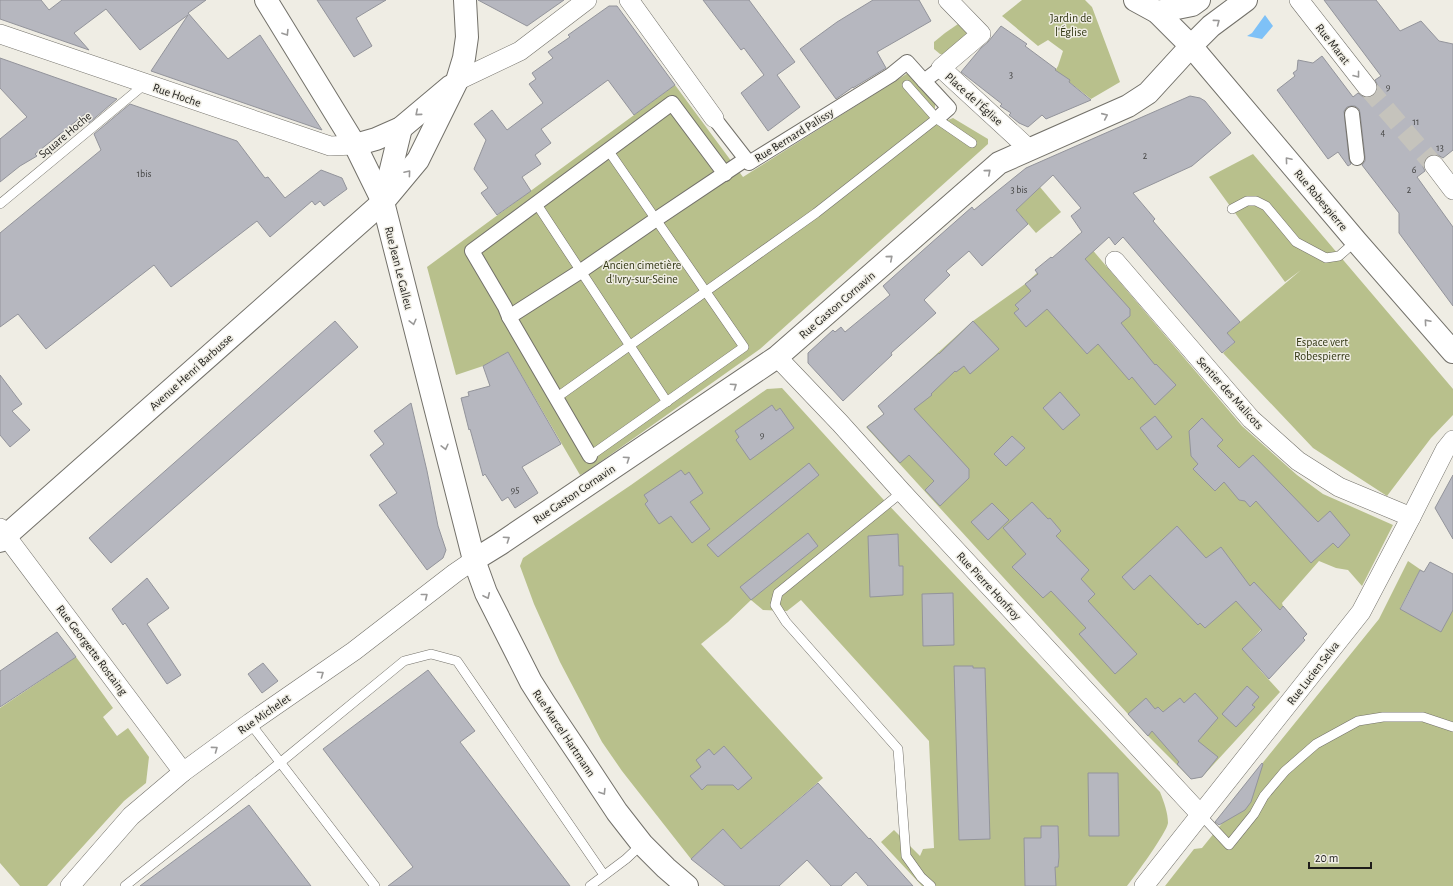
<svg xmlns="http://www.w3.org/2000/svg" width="1453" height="886" viewBox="0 0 1453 886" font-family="'Alegreya Sans',sans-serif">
<rect width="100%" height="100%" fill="#efede4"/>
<g fill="#b8c08c">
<polygon points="1022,0 1085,0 1092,7 1120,82 1091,99 1055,71 1058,66 1063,51 1048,40 1038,46 1002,16"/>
<polygon points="958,24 963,25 967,27 968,37 946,55 940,54 934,49 934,42 945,33"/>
<polygon points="908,73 935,104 935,109 948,120 953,118 988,139 988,144 760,349 586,472 580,475 508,352 483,366 456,375 427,267 675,85 743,177"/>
<polygon points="1253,154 1453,389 1453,415 1431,438 1387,496 1313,448 1223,353 1235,342 1227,333 1301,270 1285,282 1209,177"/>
<polygon points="1040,187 1061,212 1036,233 1016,210"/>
<polygon points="1079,234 1242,426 1297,475 1323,494 1393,525 1362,586 1348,570 1336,568 1319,561 1282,603 1283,606 1243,649 1261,671 1280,692 1202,777 1191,779 1148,736 866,427 884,414 878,407 973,321 1025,284"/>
<path d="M782,388L882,498L1160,792C1164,802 1168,813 1168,823C1167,832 1135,876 1127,886H922L881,842L894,830L920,856L923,849L934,848L929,741L801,600L787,611L763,610L751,600L728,622L701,644L823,778L741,849L723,829L691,859L622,771L602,742L560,662L534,604L520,566L523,558L631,485L767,389Z"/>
<polygon points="1408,561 1424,572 1420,570 1400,608 1441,631 1453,610 1453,886 1165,886 1194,849 1202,848 1228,816 1227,807 1379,619"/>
<polygon points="76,657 113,708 103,717 117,736 128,728 149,757 146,783 124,801 47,886 20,886 0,863 0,708"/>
</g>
<polygon fill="#7ec1f7" points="1265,15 1273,26 1262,39 1247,36 1252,33"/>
<g fill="#b6b7bf" stroke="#93949b">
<polygon points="0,0 41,0 49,10 62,0 206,0 188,13 228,59 260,35 322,130 151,71 188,15 140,50 106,9 74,33 89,50 0,19"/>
<polygon points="317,0 386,0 356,18 372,46 354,57"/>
<polygon points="478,0 564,0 527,26"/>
<polygon points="703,0 749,0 795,62 777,75 800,107 768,131 741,93 764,75 744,48 741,50"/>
<polygon points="873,0 919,0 931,21 877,52 886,68 853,88 853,87 836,99 800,49 837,22"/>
<polygon points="1324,0 1376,0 1400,31 1421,21 1439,41 1453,44 1453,150 1443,158 1438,155 1433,154 1428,156 1424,161 1423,167 1425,171 1417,177 1453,227 1453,306 1399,233 1399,213 1362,165 1365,161 1365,157 1360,113 1359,109 1355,106 1351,106 1347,107 1344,111 1349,159 1351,164 1348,166 1338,152 1328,159 1277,90 1295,76 1293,73 1297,70 1298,60 1313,63 1322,56 1353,97 1358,93 1363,97 1369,98 1373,96 1377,91 1378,86 1375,80 1381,76"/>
<polygon points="609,6 617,6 675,85 634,115 608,80 541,129 551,143 535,155 541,164 522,177 531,191 497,215 481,193 488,188 474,169 486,140 474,124 492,110 507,130 543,103 529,84 536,79 532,73 553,58 548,52 570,37 568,35"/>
<polygon points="1001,26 1027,44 1025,46 1056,69 1055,70 1070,80 1069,82 1091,100 1046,119 1042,115 1028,127 1019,123 1009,115 1011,113 1000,106 1002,104 961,72 981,48 988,42"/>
<polygon points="0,58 108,96 117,99 89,123 85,114 35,154 37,156 20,166 0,182 0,139 27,117 0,88"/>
<polygon points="1190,96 1200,98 1205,101 1231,133 1192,166 1133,193 1155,219 1153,221 1240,322 1227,333 1235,342 1222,353 1123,237 1115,245 1109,237 1085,259 1130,309 1130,316 1121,323 1155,365 1156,364 1176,385 1155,405 1132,377 1129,380 1098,344 1087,354 1047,309 1026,327 1014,313 1019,309 1015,305 1031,291 1025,284 1038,274 1035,270 1051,257 1052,258 1082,232 1071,216 1081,208 1053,175 1016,210 1028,224 982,266 969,251 946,271 950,275 924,300 936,313 891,353 892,355 843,401 808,363 808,353 833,330 835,332 841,327 845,332 890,295 883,286 930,244 972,207 974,210 1026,168"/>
<polygon points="130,104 237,141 265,178 268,177 285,198 321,170 342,178 347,189 324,206 320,201 315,205 312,201 270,237 257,221 171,287 154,265 46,349 18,314 0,327 0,233 101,150 94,134"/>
<polygon points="335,321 358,347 111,563 89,538"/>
<polygon points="973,321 999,349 970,374 964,366 956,372 955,371 931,394 932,395 914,409 969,469 969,478 940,506 925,490 934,481 909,455 900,463 867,427 884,414 878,406 939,353 939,354"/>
<polygon points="508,352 561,444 522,467 538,493 515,508 508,497 502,501 485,474 483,476 470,429 469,430 461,398 469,396 468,392 490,386 483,366"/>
<polygon points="0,375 22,404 12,411 30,430 10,447 0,435"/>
<polygon points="1060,392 1080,415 1063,430 1043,408"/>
<polygon points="411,403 427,471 438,526 446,550 443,558 427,570 379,505 397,493 370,455 384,444 374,431"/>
<polygon points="772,405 776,411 780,408 794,428 750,460 736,440 739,437 735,431"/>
<polygon points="1155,416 1172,437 1157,450 1140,428"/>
<polygon points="1202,418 1223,440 1217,446 1239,468 1253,455 1318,522 1330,511 1350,535 1338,548 1333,543 1311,563 1256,501 1250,507 1245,501 1239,500 1224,482 1215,491 1193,469 1198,464 1191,456 1189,431"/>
<polygon points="1012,436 1025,448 1006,466 994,454"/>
<polygon points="809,463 819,475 718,557 707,545"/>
<polygon points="681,470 685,475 689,472 703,493 690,502 710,529 692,543 671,516 659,524 645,504 648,501 644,495"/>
<polygon points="1453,475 1453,539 1435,508"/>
<polygon points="1032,502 1048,519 1050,518 1061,531 1056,536 1089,570 1081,579 1095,594 1088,601 1137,654 1115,674 1079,634 1086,628 1051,591 1043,598 1012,567 1026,554 1003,528"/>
<polygon points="992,503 1009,520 988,540 971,522"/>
<polygon points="1177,526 1206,558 1221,547 1250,586 1254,582 1280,610 1283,606 1307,634 1303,638 1305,640 1269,679 1242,649 1262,630 1236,601 1205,628 1200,623 1198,625 1150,575 1134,590 1122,577"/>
<polygon points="808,533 818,546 751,600 740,587"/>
<polygon points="898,534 899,566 903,566 903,595 870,597 868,536"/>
<polygon points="1430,562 1453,574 1453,610 1441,632 1400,609 1420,570 1424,572"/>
<polygon points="147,578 169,608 147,624 181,675 167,684 125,623 123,625 112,609"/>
<polygon points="953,593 954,645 923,646 922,594"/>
<polygon points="57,632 76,657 0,707 0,671"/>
<polygon points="263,663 278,681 262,693 248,674"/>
<polygon points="954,666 973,666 973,668 985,668 990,839 959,840"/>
<polygon points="428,670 475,731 460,742 570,886 388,886 413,867 323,749"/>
<polygon points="1247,686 1259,697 1252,705 1255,707 1236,727 1222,714"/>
<polygon points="1195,693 1218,718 1198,741 1218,757 1202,777 1191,779 1177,764 1179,762 1152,731 1148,736 1128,714 1146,698 1155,709 1158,707 1163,712 1180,698 1184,703"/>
<polygon points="724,746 752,778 738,790 733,785 707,785 702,790 690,776 701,767 696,760 709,749 714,755"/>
<polygon points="1262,763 1263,764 1251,802 1245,810 1219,825 1215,822"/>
<polygon points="1088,773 1118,773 1119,836 1089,836"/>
<polygon points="818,783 869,839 870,838 913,886 868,886 856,872 841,886 831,886 807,860 779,886 725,886 691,859 723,829 741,849"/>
<polygon points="249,805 311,886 140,886"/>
<polygon points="1041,826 1058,826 1059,857 1058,867 1055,867 1056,886 1025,886 1024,838 1041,838"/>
</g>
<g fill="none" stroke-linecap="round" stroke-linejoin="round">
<polyline stroke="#c5c3bc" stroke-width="19" stroke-dasharray="19 10" stroke-linecap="butt" points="1367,87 1434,165"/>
<defs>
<g id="service">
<polyline points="907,85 937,119 972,143"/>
<polyline points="536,203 667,402"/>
<polyline points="0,204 145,84"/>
<polyline points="1232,209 1247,201 1256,201 1266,206 1296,242 1326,258 1339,256 1356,241"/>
<polyline points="556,398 816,213 941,115"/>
<polyline points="590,456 744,347 608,150"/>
<polyline points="902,492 778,593 775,605 786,622 898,749 906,856 921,877 931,886"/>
<polyline points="250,723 375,886"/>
<polyline points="1201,815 1229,845 1254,814 1264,796 1285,771 1316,744 1358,721 1383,717 1423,717 1453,727"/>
<polyline points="125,886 281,762 404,661 431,654 457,661 604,875"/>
<polyline points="590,886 626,859 642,844"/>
</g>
<g id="pedestrian">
<polyline points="941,68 924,81 949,108 941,115"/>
<polyline points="1352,114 1357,158"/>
<polyline points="714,118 749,163 891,75 907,62 924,81"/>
<polyline points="509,317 581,271 655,220 746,159"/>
<polyline points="590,456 509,317 505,307 472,251 672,103 725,174"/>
</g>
<g id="minor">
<polyline points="629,0 714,118"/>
<polyline points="948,0 981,34 941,68 1029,149"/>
<polyline points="1299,0 1367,87"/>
<polyline points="0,34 330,146 355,145"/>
<polyline points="457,81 520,51 587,0"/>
<polyline points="1434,165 1453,190"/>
<polyline points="1115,261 1251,419 1298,461 1339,487 1411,517"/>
<polyline points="777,357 840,423 902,492 1201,815"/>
<polyline points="0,528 183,772"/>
<polyline points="70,886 131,816 183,772 250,723 354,651 455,573 474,560"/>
<polyline points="1144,886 1361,612 1411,517 1445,450 1453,440"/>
</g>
<g id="tertiary">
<polyline points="0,541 383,202"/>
<polyline points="474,560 500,544 777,357 999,163 1128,106 1148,93 1191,46"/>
</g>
<g id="secondary">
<polyline points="266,0 355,145 383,202 474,560 486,593 531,682 545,704 578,753 617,812 642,844 666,868 687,886"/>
<polyline points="1135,0 1157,12 1191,46 1356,241 1453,352"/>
<polyline points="1157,12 1192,5 1199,0"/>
<polyline points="1191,46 1211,26 1246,0"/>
<polyline points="355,145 376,139 401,128 451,86"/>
<polyline points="384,198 401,128"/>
<polyline points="383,202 418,160 457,81 464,58 467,37 465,0"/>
</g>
</defs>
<use href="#service" stroke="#73716a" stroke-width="10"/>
<use href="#pedestrian" stroke="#73716a" stroke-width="16"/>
<use href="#minor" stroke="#73716a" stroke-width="20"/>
<use href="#tertiary" stroke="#73716a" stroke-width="24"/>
<use href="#secondary" stroke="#73716a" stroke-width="24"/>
<use href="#service" stroke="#fff" stroke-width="9"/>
<use href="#pedestrian" stroke="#fff" stroke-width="14"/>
<use href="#minor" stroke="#fff" stroke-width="19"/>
<use href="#tertiary" stroke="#fff" stroke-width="22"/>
<use href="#secondary" stroke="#fff" stroke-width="22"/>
</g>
<defs><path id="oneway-chevron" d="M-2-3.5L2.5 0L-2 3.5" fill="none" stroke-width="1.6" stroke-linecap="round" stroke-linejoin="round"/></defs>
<g stroke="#9a9998">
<use href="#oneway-chevron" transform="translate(1217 22) rotate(-37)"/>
<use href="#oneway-chevron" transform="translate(286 33) rotate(58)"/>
<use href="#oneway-chevron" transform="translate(1357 75) rotate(52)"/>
<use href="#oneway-chevron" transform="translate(418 113) rotate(140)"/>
<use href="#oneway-chevron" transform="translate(1105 116) rotate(-24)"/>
<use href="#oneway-chevron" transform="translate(1288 160) rotate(-130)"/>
<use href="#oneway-chevron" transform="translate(988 172) rotate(-41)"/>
<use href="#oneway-chevron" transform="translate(408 173) rotate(-50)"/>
<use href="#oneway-chevron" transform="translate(890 258) rotate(-41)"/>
<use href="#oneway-chevron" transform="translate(413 322) rotate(76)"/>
<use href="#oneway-chevron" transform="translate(1427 322) rotate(-131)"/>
<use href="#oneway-chevron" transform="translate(734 386) rotate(-34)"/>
<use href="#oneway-chevron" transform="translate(445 447) rotate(76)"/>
<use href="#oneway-chevron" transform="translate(627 459) rotate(-34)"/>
<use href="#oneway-chevron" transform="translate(507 539) rotate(-34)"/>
<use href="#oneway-chevron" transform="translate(425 596) rotate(-38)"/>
<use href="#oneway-chevron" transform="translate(487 596) rotate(65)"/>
<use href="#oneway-chevron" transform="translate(321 674) rotate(-35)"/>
<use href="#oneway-chevron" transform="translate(215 749) rotate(-36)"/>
<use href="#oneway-chevron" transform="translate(603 792) rotate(58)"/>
</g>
<g text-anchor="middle" stroke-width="3" stroke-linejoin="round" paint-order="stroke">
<g font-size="10" fill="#444443">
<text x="1011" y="78">3</text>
<text x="1388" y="90">9</text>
<text x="1416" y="125">11</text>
<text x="1383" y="136">4</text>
<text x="1440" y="151">13</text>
<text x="1145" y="159">2</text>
<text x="1414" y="173">6</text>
<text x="144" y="177">1bis</text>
<text x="1019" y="193">3 bis</text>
<text x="1409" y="193">2</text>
<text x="762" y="438">9</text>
<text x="515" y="493">95</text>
</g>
<g font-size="12" fill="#333815" stroke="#efede4">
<text x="1071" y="22">Jardin de<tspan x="1071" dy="14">l'Église</tspan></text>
<text x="642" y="269">Ancien cimetière<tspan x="642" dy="14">d'Ivry-sur-Seine</tspan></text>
<text x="1322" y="346">Espace vert<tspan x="1322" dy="14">Robespierre</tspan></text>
</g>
<g font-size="12" fill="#1e1d1a" stroke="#efede4">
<text transform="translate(1333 44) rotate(52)" y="4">Rue Marat</text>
<text transform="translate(177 95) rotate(19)" y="4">Rue Hoche</text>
<text transform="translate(974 99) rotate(42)" y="4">Place de l'Église</text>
<text transform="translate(65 135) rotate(-40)" y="4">Square Hoche</text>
<text transform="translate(794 135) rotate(-32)" y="4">Rue Bernard Palissy</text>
<text transform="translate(1321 200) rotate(50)" y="4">Rue Robespierre</text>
<text transform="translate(399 268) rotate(76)" y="4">Rue Jean Le Galleu</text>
<text transform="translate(837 305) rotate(-41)" y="4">Rue Gaston Cornavin</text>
<text transform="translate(191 372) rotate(-42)" y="4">Avenue Henri Barbusse</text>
<text transform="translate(1230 393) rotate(48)" y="4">Sentier des Malicots</text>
<text transform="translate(574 494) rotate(-34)" y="4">Rue Gaston Cornavin</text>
<text transform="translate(989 586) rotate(47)" y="4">Rue Pierre Honfroy</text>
<text transform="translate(92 650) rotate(53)" y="4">Rue Georgette Rostaing</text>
<text transform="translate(1313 673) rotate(-52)" y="4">Rue Lucien Selva</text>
<text transform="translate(264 714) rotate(-35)" y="4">Rue Michelet</text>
<text transform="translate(564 733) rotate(56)" y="4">Rue Marcel Hartmann</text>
</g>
</g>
<path d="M1309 862v6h62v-6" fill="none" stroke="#1e1d1a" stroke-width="2"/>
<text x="1315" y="862" font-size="12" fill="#1e1d1a" stroke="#efede4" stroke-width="3" paint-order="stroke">20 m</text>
</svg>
